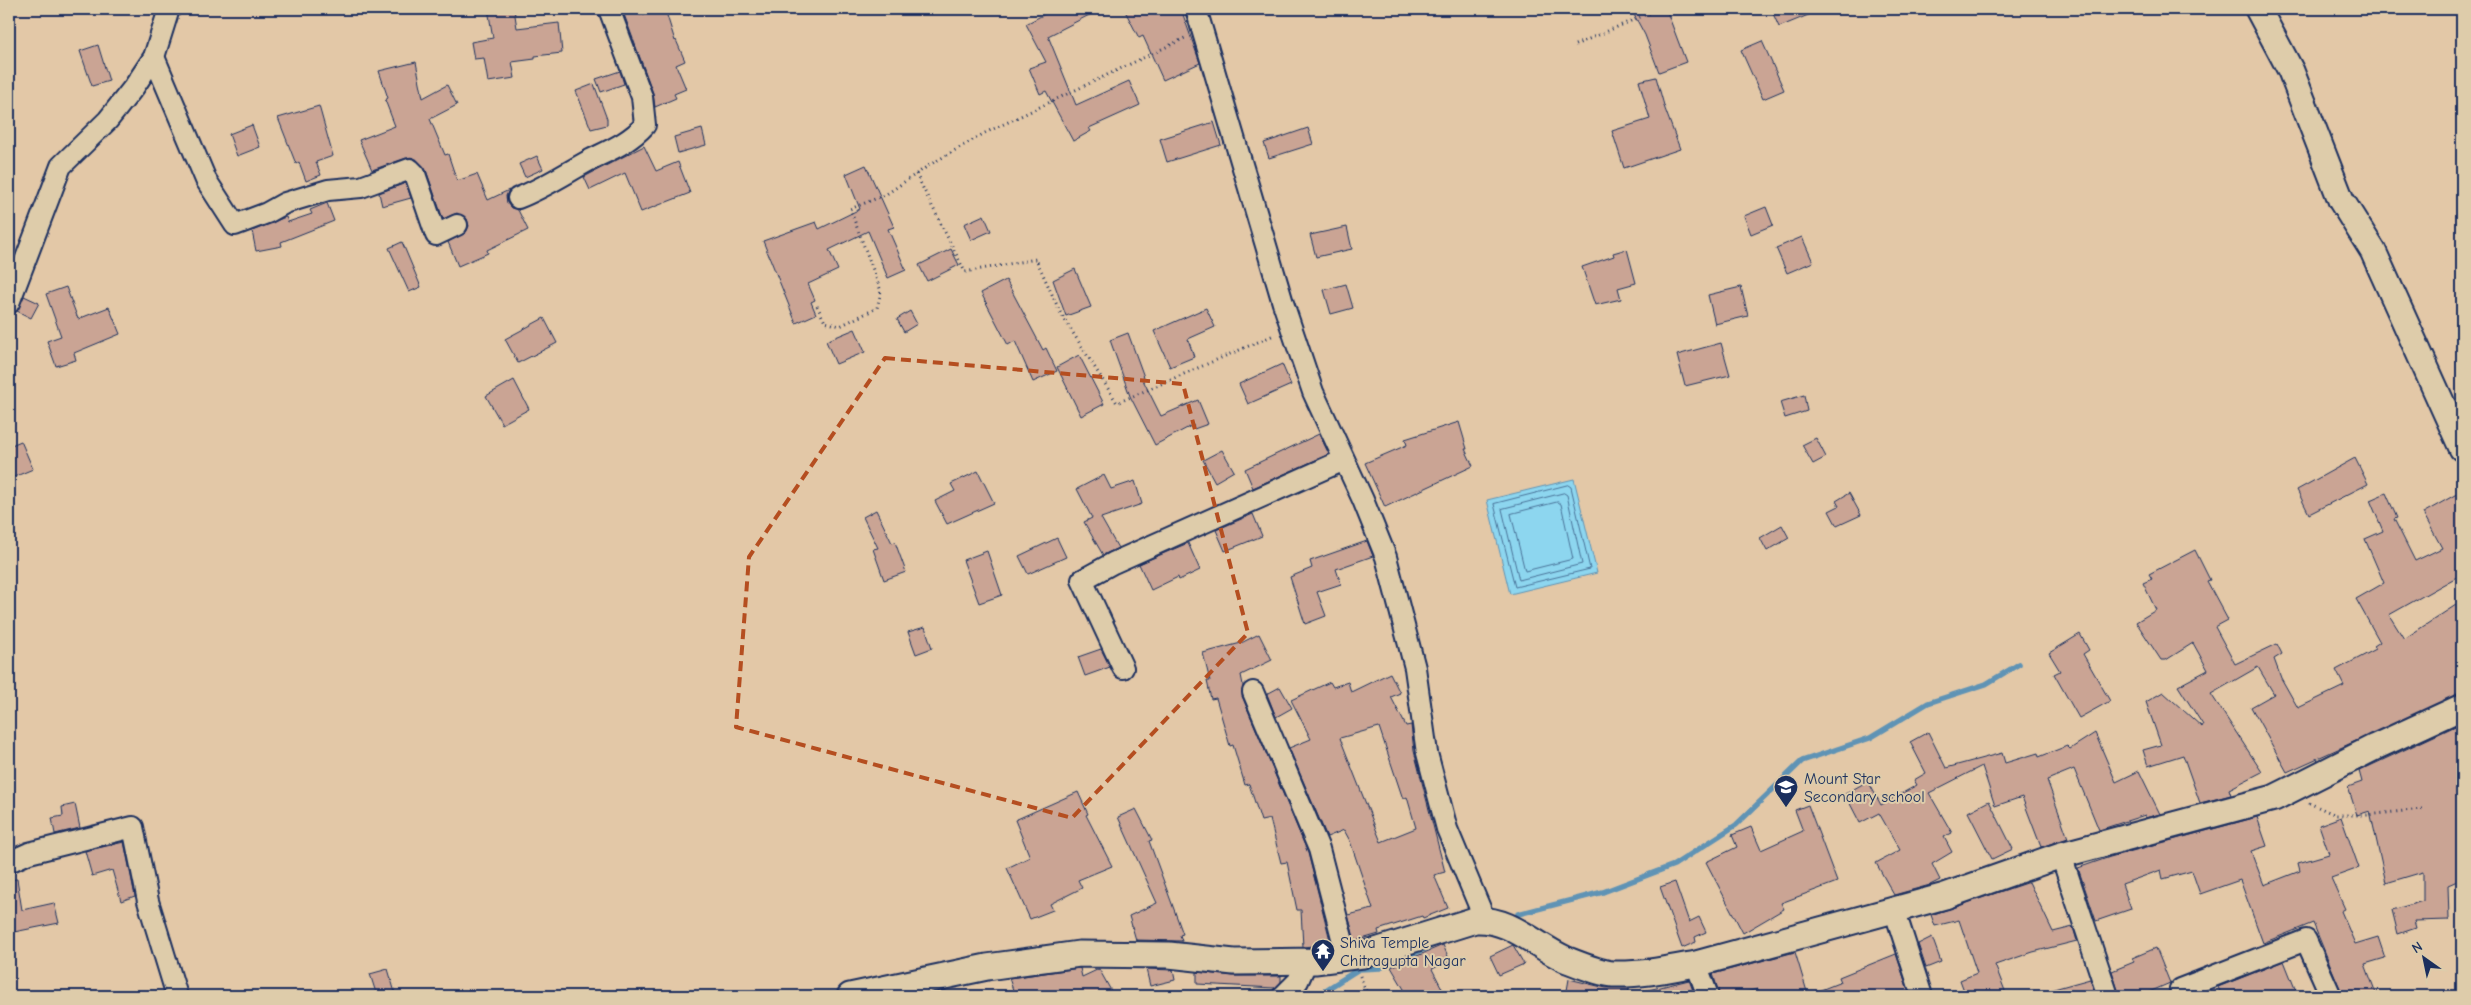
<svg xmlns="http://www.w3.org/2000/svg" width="2471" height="1005" viewBox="0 0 2471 1005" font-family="'Comic Neue',sans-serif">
<rect width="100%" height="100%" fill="#e3c8a7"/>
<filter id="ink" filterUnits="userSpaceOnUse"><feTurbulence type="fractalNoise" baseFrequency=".02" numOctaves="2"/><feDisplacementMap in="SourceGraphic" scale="10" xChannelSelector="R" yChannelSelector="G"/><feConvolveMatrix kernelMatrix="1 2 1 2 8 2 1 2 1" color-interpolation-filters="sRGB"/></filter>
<g filter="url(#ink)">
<polygon fill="#8dd6ef" stroke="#5f93b5" points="1574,479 1597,573 1510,594 1487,500"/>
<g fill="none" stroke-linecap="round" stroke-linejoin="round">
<g stroke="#497298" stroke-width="1">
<polygon points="1568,485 1571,487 1590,569 1515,587 1494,504"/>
<polygon points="1564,493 1567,495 1582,564 1519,580 1502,509"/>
<polygon points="1558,502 1561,504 1573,559 1525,571 1511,514"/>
</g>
<g stroke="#5f93b5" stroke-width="5.5">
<polyline points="1518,914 1603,892 1674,865 1736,825 1802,761 1870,738 1928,703 1986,684 2019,664"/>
<polyline points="1316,996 1359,969 1380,968 1431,946"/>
</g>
</g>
<g fill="#caa494" stroke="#1b2f5e" fill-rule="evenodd">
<polygon points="488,9 514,9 517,28 559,23 562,53 535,56 535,59 512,62 515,78 488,82 484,58 474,59 471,42 493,38"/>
<polygon points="622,9 638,9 640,15 665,9 675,41 676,40 685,61 676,65 686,89 674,94 676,98 655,107 653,93"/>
<polygon points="1054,9 1101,9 1048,36 1076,105 1129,81 1140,105 1089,128 1091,131 1073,141 1046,91 1040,94 1029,68 1046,62 1026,24"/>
<polygon points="1124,9 1181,9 1200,63 1163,80 1143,36 1139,38"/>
<polygon points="1631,9 1666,9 1686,62 1659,72 1645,35"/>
<polygon points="1771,9 1823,9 1779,27"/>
<polygon points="1762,41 1784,90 1763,99 1741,50"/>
<polygon points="98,45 109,81 92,86 80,51"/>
<polygon points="416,62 423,98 447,85 457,105 430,119 445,155 448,154 457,181 477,174 488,200 509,190 506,196 507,203 511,208 518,210 528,230 487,250 488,253 458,266 448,242 466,232 469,226 467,219 457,213 443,219 426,170 418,161 406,158 372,170 359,140 395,126 385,100 388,98 379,71"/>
<polygon points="620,71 624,84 601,92 596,79"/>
<polygon points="1656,77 1665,109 1680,149 1624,168 1612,131 1650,119 1639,81"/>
<polygon points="594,84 607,119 607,125 591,129 576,91"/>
<polygon points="319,106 333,156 316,162 321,175 306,181 299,162 296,164 278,118"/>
<polygon points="1214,122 1221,145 1167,162 1160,139"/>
<polygon points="252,125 260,147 237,156 229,134"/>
<polygon points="1308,128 1313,144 1269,158 1264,143"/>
<polygon points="702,129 706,145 678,153 674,137"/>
<polygon points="644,146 656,171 678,162 690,193 641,212 625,173 590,190 584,177"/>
<polygon points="537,156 543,169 525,177 519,164"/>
<polygon points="866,165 894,227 888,229 906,270 888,278 868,231 829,250 838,270 808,284 815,300 811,302 816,314 796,323 763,241 816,222 819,229 860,209 846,174"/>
<polygon points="406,183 411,198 382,206 379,193"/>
<polygon points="327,203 334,221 281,242 282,246 256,251 252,231 283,218 286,217 288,222 312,214 310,210"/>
<polygon points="1766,207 1773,225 1751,234 1744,216"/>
<polygon points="984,215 991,231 971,240 964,224"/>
<polygon points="1347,227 1352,249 1316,257 1310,235"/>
<polygon points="1802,237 1813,262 1787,273 1776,248"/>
<polygon points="402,242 421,287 409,292 389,248"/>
<polygon points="951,249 959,265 927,281 919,265"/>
<polygon points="1627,249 1636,283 1618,288 1621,299 1595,305 1582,267 1614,256 1613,253"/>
<polygon points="1075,269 1091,307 1066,316 1053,280"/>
<polygon points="1006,280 1043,350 1046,348 1057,371 1033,382 1015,341 1008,345 981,293"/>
<polygon points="1346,284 1353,308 1331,314 1324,290"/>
<polygon points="66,287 78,319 109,307 120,334 74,353 76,360 56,366 47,341 61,336 46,294"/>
<polygon points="1741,287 1748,316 1715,324 1708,295"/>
<polygon points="24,296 39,303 31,318 17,311"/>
<polygon points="1206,308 1215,327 1188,339 1194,357 1170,367 1154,331"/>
<polygon points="910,311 917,324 904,332 897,319"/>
<polygon points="544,318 557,343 518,363 505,339"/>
<polygon points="855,329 865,352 836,364 826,341"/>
<polygon points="1128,333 1144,377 1142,378 1161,416 1198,400 1208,424 1194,429 1193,425 1155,445 1130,396 1110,340"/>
<polygon points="1721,343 1730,375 1685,386 1677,355"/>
<polygon points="1079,355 1104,404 1081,416 1057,367"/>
<polygon points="1282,364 1291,385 1248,404 1239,384"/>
<polygon points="514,380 529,409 502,424 486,396"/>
<polygon points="1804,395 1807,411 1785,418 1780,402"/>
<polygon points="1459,422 1467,449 1465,449 1473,466 1385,507 1365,463 1407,445 1405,439"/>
<polygon points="1319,434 1329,454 1253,488 1245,469"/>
<polygon points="1816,438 1826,457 1813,464 1802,445"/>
<polygon points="21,441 33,469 9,479 9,446"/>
<polygon points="1222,450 1234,471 1215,482 1203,460"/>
<polygon points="2355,458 2368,484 2309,514 2297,490"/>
<polygon points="978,471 994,503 947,524 935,501 955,491 951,484"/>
<polygon points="1104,475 1111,489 1135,481 1142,504 1101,518 1118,548 1103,555 1084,522 1092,518 1077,489"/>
<polygon points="2462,491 2462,574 2389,615 2404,639 2462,601 2462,693 2287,772 2251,707 2274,694 2258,667 2211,694 2262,772 2229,789 2231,795 2200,803 2183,755 2148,766 2143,750 2161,745 2146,702 2163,692 2202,727 2203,725 2178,686 2208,670 2193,643 2166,660 2161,660 2136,622 2156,610 2143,583 2152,579 2149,574 2195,550 2210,580 2207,581 2228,620 2215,627 2235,664 2277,644 2282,654 2274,659 2281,678 2298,708 2344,686 2336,670 2376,649 2374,646 2380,642 2356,599 2384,583 2365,539 2383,531 2370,500 2386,493 2397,518 2394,519 2415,561 2442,548 2423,513"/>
<polygon points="1849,493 1861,515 1837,526 1829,511 1839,506 1836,501"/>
<polygon points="876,510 892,543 895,542 906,572 884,580 873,549 878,548 863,517"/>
<polygon points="1253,514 1262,536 1225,551 1216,530"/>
<polygon points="1782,525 1789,538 1767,551 1760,538"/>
<polygon points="1057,538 1066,557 1028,574 1019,556"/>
<polygon points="1367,541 1373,556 1336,569 1341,584 1317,592 1326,616 1305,624 1290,577 1312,568 1310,561"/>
<polygon points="1188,543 1200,570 1179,580 1178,577 1151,590 1139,564"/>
<polygon points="987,551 1002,595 979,603 963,560"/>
<polygon points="925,627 932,648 916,654 908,632"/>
<polygon points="1259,634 1272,660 1241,675 1243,685 1242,696 1308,853 1331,944 1303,947 1301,910 1297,910 1287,862 1281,863 1270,819 1261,821 1249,784 1245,785 1233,745 1230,746 1216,698 1211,699 1207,681 1210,681 1203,653 1241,643"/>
<polygon points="2080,634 2089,650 2083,654 2110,701 2079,718 2054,674 2060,671 2049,653"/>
<polygon points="1101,649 1110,667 1085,676 1078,657"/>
<path d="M1390,673L1400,693L1391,697L1406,726L1411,725L1414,751L1445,872L1434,875L1448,908L1423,918L1422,916L1378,930L1379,934L1355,941L1348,915L1373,909L1350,841L1344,830L1327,837L1289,748L1311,739L1291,700L1330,682L1333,687L1348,682L1351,692ZM1379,727L1403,799L1407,797L1416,828L1381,842L1340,738Z"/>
<polygon points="1280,687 1292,708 1276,717 1267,694"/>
<polygon points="2462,723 2462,879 2448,885 2449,920 2414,921 2416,928 2398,934 2392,910 2423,901 2423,872 2386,883 2370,811 2357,815 2348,787 2362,782 2359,771"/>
<polygon points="1928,732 1946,768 2002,753 2005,763 2038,753 2039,757 2067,746 2070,749 2095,733 2116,782 2139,771 2160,814 2145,818 2145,815 2099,830 2074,769 2047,780 2068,838 2041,847 2022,797 1995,806 1982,766 1929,793 1952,833 1944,837 1952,852 1932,864 1940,880 1930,885 1894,895 1876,863 1900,850 1879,813 1860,823 1845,794 1868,781 1881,805 1917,785 1914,780 1926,773 1910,742"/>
<polygon points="1078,792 1088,814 1086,815 1112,866 1078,880 1082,888 1050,904 1053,910 1030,919 1007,868 1030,857 1015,820"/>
<polygon points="1989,801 2013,849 1992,859 1968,812"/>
<polygon points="75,804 80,828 55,834 52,818 63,816 62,807"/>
<polygon points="1808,805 1837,882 1781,903 1784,909 1743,933 1706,862 1737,847 1732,835 1751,827 1761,850 1803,831 1795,810"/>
<polygon points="1136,809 1152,840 1149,841 1183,934 1180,935 1182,941 1136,940 1129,916 1157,903 1118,817"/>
<polygon points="2257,817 2267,846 2251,851 2264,885 2300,871 2298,863 2329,854 2319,825 2341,817 2359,868 2331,878 2345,909 2341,911 2355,944 2378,937 2385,958 2365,964 2377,996 2343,996 2313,923 2263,943 2240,880 2200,894 2192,871 2163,879 2161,870 2122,884 2131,909 2096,921 2078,868 2110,857"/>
<polygon points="124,842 135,896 121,901 112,870 92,876 85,851"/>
<polygon points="17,879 22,910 54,903 59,923 9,933 9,880"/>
<polygon points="1675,882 1689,922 1699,917 1706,932 1695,937 1696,942 1682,948 1660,887"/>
<polygon points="2029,882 2053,932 2073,927 2077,941 2033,952 1995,965 2007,996 1966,996 1960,980 1977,973 1959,920 1935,926 1931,915"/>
<polygon points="1932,937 1941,962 1926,968 1918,944"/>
<polygon points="1443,945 1450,961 1432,969 1446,996 1408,996 1391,967"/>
<polygon points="1513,945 1524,964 1499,975 1490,956"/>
<polygon points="2156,948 2170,983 2140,996 2126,996 2124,992 2119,994 2112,971 2134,962 2132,958"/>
<polygon points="1795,952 1808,995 1841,982 1839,977 1896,954 1910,996 1760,996 1758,989 1730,996 1720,996 1713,974"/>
<polygon points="2284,961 2298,996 2222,996 2218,987"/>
<polygon points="1080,968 1082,977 1099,969 1114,996 1015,996 1009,978"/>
<polygon points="388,969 396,996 377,996 370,974"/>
<polygon points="1146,969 1173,970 1175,980 1150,986"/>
<polygon points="1197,972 1234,976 1281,976 1281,982 1275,988 1197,984"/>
<polygon points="1569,979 1606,988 1629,988 1628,996 1566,996"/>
<polygon points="2090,979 2096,996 2043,996 2043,992"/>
<polygon points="1689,980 1695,996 1641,996 1640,992"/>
</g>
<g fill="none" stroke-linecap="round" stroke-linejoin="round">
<defs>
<g id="minor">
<polyline points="1196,9 1283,303 1313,392 1363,500 1386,557 1415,668 1427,753 1447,829 1485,920"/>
<polyline points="154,57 206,180 235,225 267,213 285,203 328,190 361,187 410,169 415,174 436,235 457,225"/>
<path d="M518,198C544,188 566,173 590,160C610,150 630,142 645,125L642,97L609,9"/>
<polyline points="9,303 61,166 108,120 134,87 154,57 169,9"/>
<polyline points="1123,668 1082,580 1113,563 1344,460"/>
<polyline points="1253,692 1319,849 1347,957"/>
<polyline points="2061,855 2108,996"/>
<polyline points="9,862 29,853 133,827 148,901 177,996"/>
<polyline points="1894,909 1922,996"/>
<polyline points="1696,964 1708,996"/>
<polyline points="2180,989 2306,940 2331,996"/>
<polyline points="1283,996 1298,981 1307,961"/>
</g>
<g id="tertiary">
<polyline points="2258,9 2291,71 2341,200 2373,251 2462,448"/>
<path d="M850,996L987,967L1079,954L1169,955L1234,962L1315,961L1363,955L1475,920C1510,918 1534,945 1565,959C1578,964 1599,973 1613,974C1641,975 1669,969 1696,964L1945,896L2061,855L2274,798L2375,747L2462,707"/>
</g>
</defs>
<use href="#minor" stroke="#1b2f5e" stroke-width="24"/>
<use href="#tertiary" stroke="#1b2f5e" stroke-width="29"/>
<g stroke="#1b2f5e" stroke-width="3" stroke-dasharray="1 4" stroke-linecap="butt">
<polyline points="1575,45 1659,9"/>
<polyline points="916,174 965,272 1036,259 1060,312 1117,403 1274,335"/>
<polyline points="817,306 825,322 840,326 877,308 881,291 850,209 885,195 931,164 985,133 1185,38"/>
<polyline points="2309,803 2336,815 2367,815 2422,809"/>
<polyline points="1360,976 1368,996"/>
</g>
<use href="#minor" stroke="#deccaa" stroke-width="20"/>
<use href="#tertiary" stroke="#deccaa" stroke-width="25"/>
</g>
</g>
<path fill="none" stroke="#b54e20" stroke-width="4" stroke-dasharray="10 6" stroke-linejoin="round" d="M885,358L1183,384L1248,633L1072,818L736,727L749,557Z"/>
<defs>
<symbol id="school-pin" viewBox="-11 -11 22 30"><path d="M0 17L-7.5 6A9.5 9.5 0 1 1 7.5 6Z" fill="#1b2f5e" stroke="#deccaa"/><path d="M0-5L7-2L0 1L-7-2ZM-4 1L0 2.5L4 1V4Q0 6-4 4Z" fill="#fff"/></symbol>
<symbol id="temple-pin" viewBox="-11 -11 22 30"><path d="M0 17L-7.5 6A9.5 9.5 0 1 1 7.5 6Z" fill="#1b2f5e" stroke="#deccaa"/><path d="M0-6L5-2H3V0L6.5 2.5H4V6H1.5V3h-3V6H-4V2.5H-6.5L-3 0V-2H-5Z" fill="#fff"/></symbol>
</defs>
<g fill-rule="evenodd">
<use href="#school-pin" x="1772" y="773" width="28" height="38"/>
<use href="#temple-pin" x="1309" y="937" width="28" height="38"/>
</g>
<g text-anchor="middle" stroke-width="4" stroke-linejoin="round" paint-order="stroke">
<g font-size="16" fill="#1b2f5e" stroke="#deccaa" text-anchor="start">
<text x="1804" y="784">Mount Star<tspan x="1804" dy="18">Secondary school</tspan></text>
<text x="1340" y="948">Shiva Temple<tspan x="1340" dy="18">Chitragupta Nagar</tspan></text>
</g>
</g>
<rect width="2471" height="1005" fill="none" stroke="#deccaa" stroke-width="30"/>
<rect x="15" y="15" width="2441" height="975" fill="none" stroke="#1b2f5e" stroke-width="2" filter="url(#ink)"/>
<g transform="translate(2424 958) rotate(327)" stroke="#deccaa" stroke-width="4" paint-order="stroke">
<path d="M0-4L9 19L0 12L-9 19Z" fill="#1b2f5e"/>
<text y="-8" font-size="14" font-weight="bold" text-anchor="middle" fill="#1b2f5e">N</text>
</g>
</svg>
